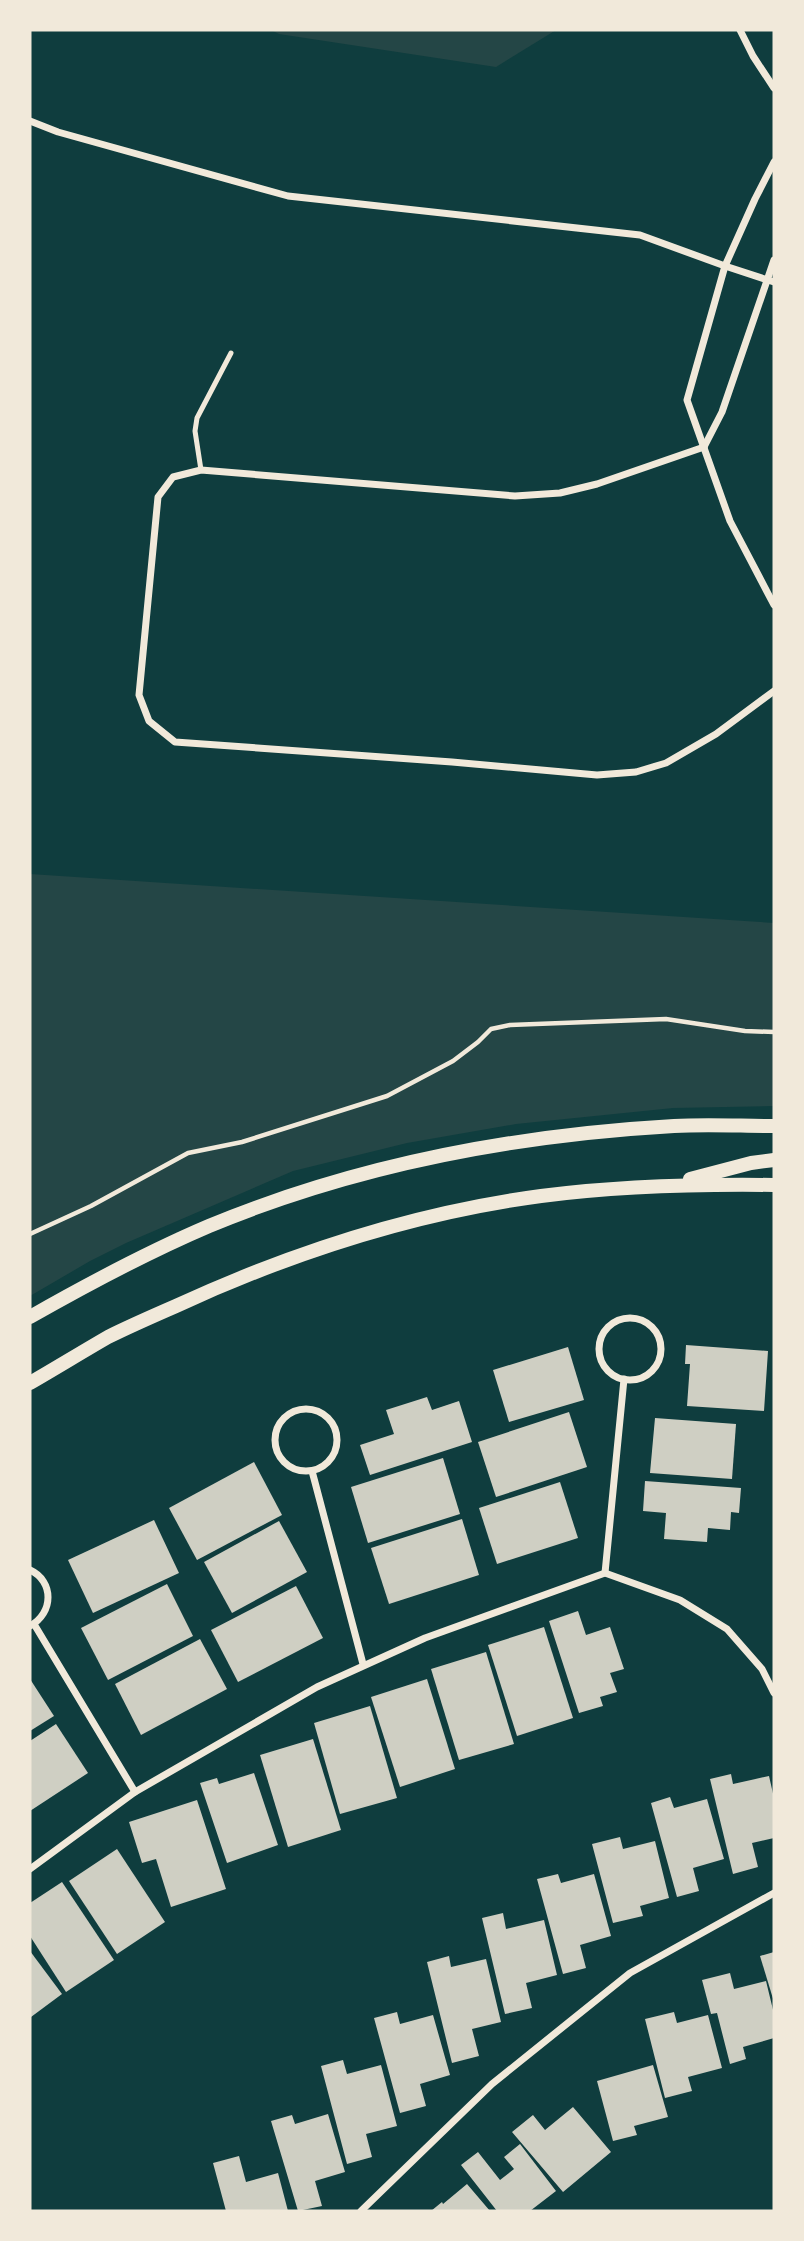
<svg xmlns="http://www.w3.org/2000/svg" width="804" height="2241" viewBox="0 0 804 2241" font-family="Mulish,sans-serif">
<rect width="100%" height="100%" fill="#0f3d3e"/>
<g fill="#244646">
<polygon points="271,30 556,30 496,67 279,34"/>
<polygon points="30,874 774,923 774,1106 673,1108 516,1124 407,1143 293,1171 126,1243 90,1261 30,1296"/>
</g>
<g fill="#cfcfc3">
<polygon points="686,1345 768,1351 764,1411 687,1406 690,1364 685,1364"/>
<polygon points="568,1347 584,1400 509,1422 493,1370"/>
<polygon points="427,1397 432,1410 459,1401 472,1442 370,1475 360,1445 394,1434 386,1410"/>
<polygon points="569,1412 587,1467 496,1497 478,1442"/>
<polygon points="655,1418 736,1424 732,1479 650,1473"/>
<polygon points="443,1458 460,1514 368,1543 351,1487"/>
<polygon points="254,1462 282,1515 197,1560 169,1508"/>
<polygon points="645,1481 741,1488 739,1513 731,1512 730,1530 708,1528 707,1542 664,1539 666,1513 643,1511"/>
<polygon points="560,1482 578,1538 497,1564 479,1508"/>
<polygon points="462,1519 479,1575 389,1604 371,1548"/>
<polygon points="154,1520 179,1573 93,1613 68,1560"/>
<polygon points="279,1521 307,1572 232,1613 204,1562"/>
<polygon points="167,1584 193,1636 108,1680 81,1628"/>
<polygon points="296,1586 323,1638 238,1682 211,1630"/>
<polygon points="578,1611 586,1635 610,1627 624,1669 610,1673 617,1692 600,1697 603,1706 579,1713 549,1621"/>
<polygon points="544,1627 573,1718 517,1736 488,1645"/>
<polygon points="200,1639 227,1689 141,1735 115,1684"/>
<polygon points="486,1652 514,1744 459,1760 431,1669"/>
<polygon points="30,1679 54,1716 30,1731"/>
<polygon points="427,1679 455,1769 400,1787 371,1697"/>
<polygon points="370,1706 397,1798 340,1814 314,1723"/>
<polygon points="56,1724 88,1773 30,1811 30,1741"/>
<polygon points="313,1739 341,1830 288,1847 260,1755"/>
<polygon points="254,1773 278,1845 227,1863 200,1783 217,1778 219,1784"/>
<polygon points="731,1774 733,1784 769,1776 774,1798 774,1838 752,1843 758,1867 733,1874 710,1779"/>
<polygon points="670,1797 674,1808 707,1799 724,1859 693,1868 699,1891 677,1897 651,1803"/>
<polygon points="197,1800 226,1889 171,1907 156,1859 142,1863 129,1822"/>
<polygon points="620,1837 623,1849 655,1841 669,1898 640,1906 643,1916 613,1923 592,1844"/>
<polygon points="117,1849 165,1922 117,1954 69,1881"/>
<polygon points="558,1874 561,1883 594,1874 611,1936 580,1945 586,1968 563,1974 537,1879"/>
<polygon points="62,1882 114,1960 66,1992 30,1936 30,1903"/>
<polygon points="503,1913 506,1929 544,1920 557,1975 526,1983 532,2008 505,2014 482,1918"/>
<polygon points="30,1951 62,1994 31,2017 30,2016"/>
<polygon points="774,1952 774,2002 760,1956"/>
<polygon points="449,1956 451,1967 486,1959 501,2022 472,2029 479,2056 452,2063 427,1962"/>
<polygon points="730,1973 734,1989 766,1981 774,2014 774,2038 743,2047 746,2059 730,2064 717,2013 711,2014 702,1980"/>
<polygon points="397,2012 400,2024 433,2015 450,2075 420,2084 426,2106 400,2113 374,2018"/>
<polygon points="674,2012 677,2023 708,2015 722,2068 688,2077 692,2091 665,2098 645,2019"/>
<polygon points="343,2060 347,2074 381,2065 397,2126 366,2134 372,2157 347,2164 321,2066"/>
<polygon points="653,2065 668,2117 634,2126 637,2135 613,2141 597,2081"/>
<polygon points="573,2107 611,2152 563,2192 512,2132 533,2115 545,2130"/>
<polygon points="328,2114 345,2172 315,2181 322,2206 298,2211 271,2121 292,2115 295,2124"/>
<polygon points="520,2144 556,2191 530,2211 497,2211 461,2165 478,2152 500,2180 514,2169 504,2157"/>
<polygon points="239,2156 246,2182 278,2173 288,2211 226,2211 213,2163"/>
<polygon points="467,2184 490,2211 431,2211 442,2202 443,2204"/>
</g>
<g fill="none" stroke-linecap="round" stroke-linejoin="round">
<polyline stroke="#f1e9da" stroke-width="4.5" points="30,1234 91,1206 188,1153 242,1142 387,1096 453,1061 478,1042 491,1029 510,1025 666,1019 745,1031 774,1032"/>
<polyline stroke="#f1e9da" stroke-width="5" points="201,470 195,431 197,418 231,353"/>
<g stroke="#f1e9da" stroke-width="7">
<polyline points="740,30 753,56 774,88"/>
<polyline points="30,121 58,132 288,196 640,235 725,266 774,282"/>
<polyline points="774,162 755,199 725,266 687,400 730,521 774,605"/>
<polyline points="704,447 597,484 560,493 515,496 201,470 173,477 158,497 139,695 149,721 175,742 452,762 597,775 636,772 666,763 716,734 774,691"/>
<polyline points="704,447 722,412 774,260"/>
<circle cx="630" cy="1349" r="31"/>
<circle cx="306" cy="1440" r="31"/>
<polyline points="312,1471 363,1664"/>
<path d="M30,1570C54,1581 54,1613 30,1626"/>
<polyline points="605,1573 624,1379"/>
<polyline points="34,1624 135,1792"/>
<polyline points="30,1869 135,1792 317,1687 425,1638 605,1573 680,1600 727,1629 762,1669 774,1693"/>
<polyline points="361,2211 492,2084 630,1973 774,1893"/>
</g>
<g stroke="#f1e9da" stroke-width="14">
<polyline points="690,1179 751,1163 774,1160"/>
<path d="M30,1317C88,1284 148,1252 209,1226C356,1165 516,1135 674,1126C707,1124 741,1126 774,1126"/>
<path d="M30,1383C56,1368 82,1352 108,1337C130,1326 153,1316 176,1306C291,1253 414,1213 541,1196C619,1186 696,1184 774,1185"/>
</g>
</g>
<rect width="804" height="2241" fill="none" stroke="#f1e9da" stroke-width="63"/>
</svg>
